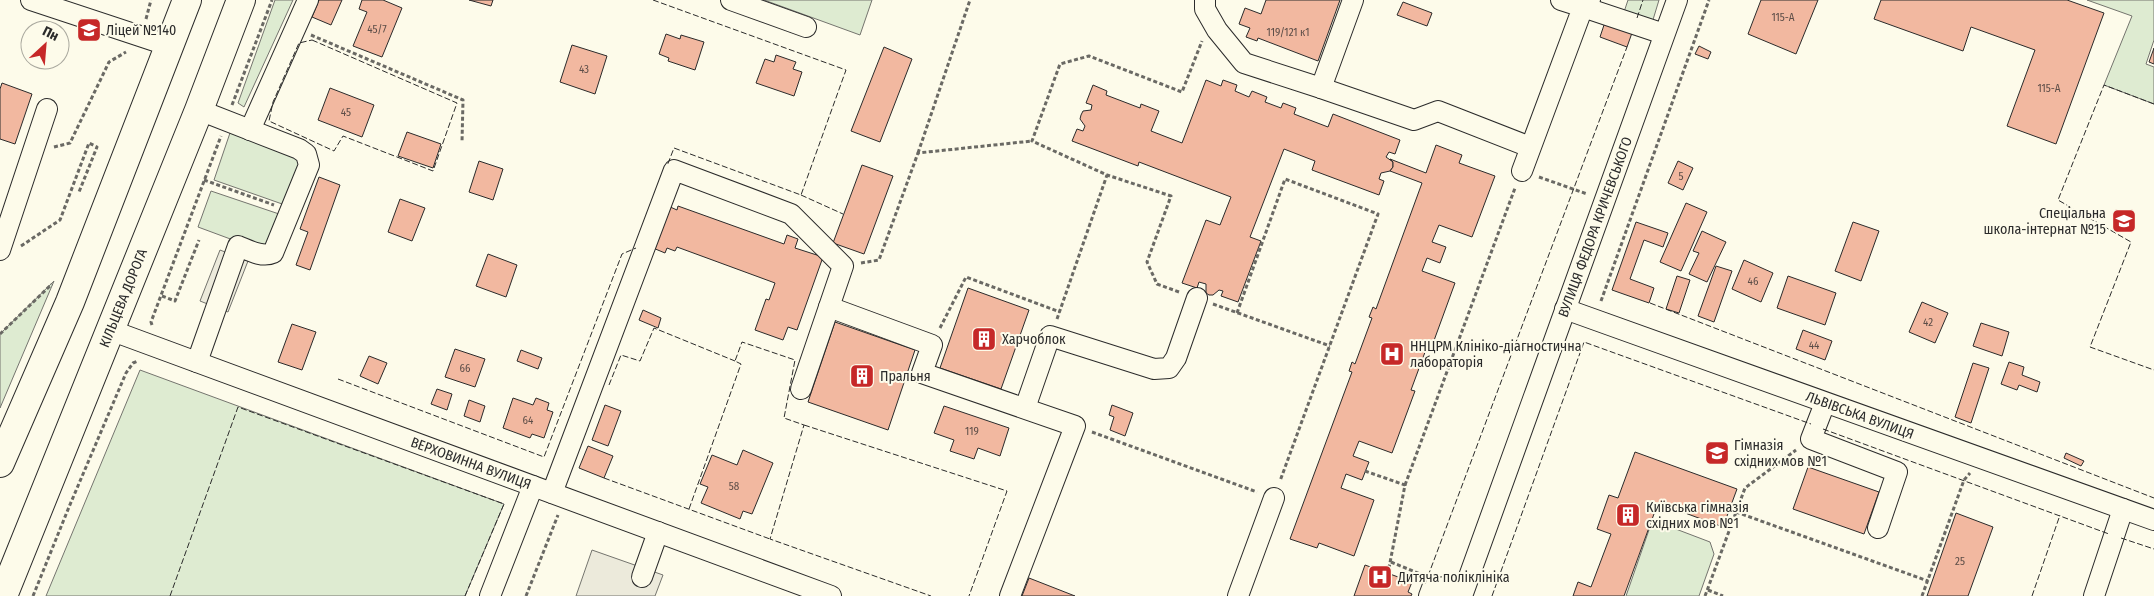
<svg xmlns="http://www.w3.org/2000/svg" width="2154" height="596" viewBox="0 0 2154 596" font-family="'Fira Sans Condensed',sans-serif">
<rect width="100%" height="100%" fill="#fdfbea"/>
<g fill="#deebd1" stroke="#74746e">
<polygon points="275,0 293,0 244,107 238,103"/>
<polygon points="764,0 872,0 860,35"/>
<polygon points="1628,0 1659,0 1652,23 1624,12"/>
<polygon points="2087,0 2154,0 2154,40 2146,64 2154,67 2154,104 2104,85 2132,16"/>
<polygon points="232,127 296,153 301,165 285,205 214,180"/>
<polygon points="211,191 282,215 272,246 260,250 198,227"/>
<polygon points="54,281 0,408 0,334"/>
<polygon points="140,370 504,504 465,596 46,596"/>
<polygon points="1660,523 1710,542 1714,554 1699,596 1626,596 1650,527"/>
</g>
<g fill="#eceadb" stroke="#74746e">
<polygon points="220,250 248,261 228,312 200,301"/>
<polygon points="592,550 663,575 655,596 576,596"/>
</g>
<g fill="#f2b8a0" stroke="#2b2b2b">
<polygon points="319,0 342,0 331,25 312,17"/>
<polygon points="362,0 383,0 402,8 382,57 353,46 367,12 359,9"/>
<polygon points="469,0 493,0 491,6"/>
<polygon points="1266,0 1340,0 1318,61 1258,38 1257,41 1246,37 1250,28 1239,24 1245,8 1261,14"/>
<polygon points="1761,0 1818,0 1796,54 1748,34"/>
<polygon points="1881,0 2067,0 2104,13 2056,144 2007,126 2035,50 1971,27 1963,51 1874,19"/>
<polygon points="1403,2 1432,13 1427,26 1397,15"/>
<polygon points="1606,19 1633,30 1627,47 1600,37"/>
<polygon points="666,34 680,39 681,35 704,42 695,70 668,61 669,58 659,54"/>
<polygon points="572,45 607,56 595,94 560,82"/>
<polygon points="1699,46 1711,52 1708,59 1695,54"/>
<polygon points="884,47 912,59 880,142 851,131"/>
<polygon points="2154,48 2154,64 2149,62"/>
<polygon points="776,55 796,62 793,69 802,72 794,96 756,83 765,59 774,62"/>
<polygon points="1206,80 1221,86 1223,80 1237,85 1235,91 1249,97 1252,91 1267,97 1265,102 1281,108 1283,103 1296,108 1294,114 1328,127 1333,114 1400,140 1395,154 1389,152 1386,157 1393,162 1393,167 1390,171 1381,173 1379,179 1384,181 1379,195 1312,170 1315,161 1284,149 1250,237 1261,241 1238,302 1221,296 1223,291 1219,290 1213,295 1209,295 1206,293 1206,284 1199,282 1197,288 1182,283 1206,220 1220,225 1231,197 1139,162 1138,166 1072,141 1077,129 1083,131 1085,126 1080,119 1081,115 1083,111 1091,110 1092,105 1086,103 1093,85 1107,91 1106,95 1140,108 1141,104 1159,111 1151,131 1182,143"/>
<polygon points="2,83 32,94 15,144 0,139 0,89"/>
<polygon points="330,88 374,105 362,137 318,120"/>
<polygon points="407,132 441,144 433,168 398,156"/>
<polygon points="1436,145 1462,155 1459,163 1495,176 1472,237 1439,225 1432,242 1446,247 1440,263 1427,258 1422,271 1455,283 1432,346 1428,344 1411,390 1415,391 1392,453 1359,441 1353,456 1369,462 1362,480 1346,474 1341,488 1374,500 1354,556 1319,543 1317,548 1290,539 1352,372 1349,371 1352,362 1355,364 1372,318 1369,317 1373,307 1376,309 1422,183 1390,171 1393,167 1393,162 1390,159 1426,173"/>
<polygon points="479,161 503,169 493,200 469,192"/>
<polygon points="1678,161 1693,168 1683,190 1668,183"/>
<polygon points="862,165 893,176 864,254 833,243"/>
<polygon points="319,177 340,185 310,270 296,265 308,232 300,229"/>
<polygon points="400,199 425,208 412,241 388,232"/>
<polygon points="1686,203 1707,212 1681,271 1660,262"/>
<polygon points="668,206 677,210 678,206 784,244 787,235 798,239 795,248 823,257 797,330 788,327 783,340 755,330 766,299 769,300 775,283 677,247 675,251 667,248 665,253 653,248"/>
<polygon points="1636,222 1668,233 1663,247 1644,240 1630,279 1654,288 1649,303 1612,290"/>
<polygon points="1853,222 1879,231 1861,281 1835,271"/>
<polygon points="1702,231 1726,242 1707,282 1689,274 1699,253 1693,251"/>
<polygon points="488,254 517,265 506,297 476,286"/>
<polygon points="1744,260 1773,273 1761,302 1732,289"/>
<polygon points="1716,266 1732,271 1714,322 1698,316"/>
<polygon points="1677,276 1690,280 1679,313 1666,309"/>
<polygon points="1788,276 1836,293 1825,325 1777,308"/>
<polygon points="968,288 1029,310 1001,389 940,368"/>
<polygon points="1922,302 1948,313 1935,343 1909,332"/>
<polygon points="643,310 661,318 658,328 639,320"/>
<polygon points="835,322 915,350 888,430 808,402"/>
<polygon points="1981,323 2009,332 2002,356 1973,346"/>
<polygon points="292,324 316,332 302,370 278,362"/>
<polygon points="1803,330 1832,341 1825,360 1796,349"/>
<polygon points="455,349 485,359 475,387 445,377"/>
<polygon points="521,350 542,358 538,369 517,361"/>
<polygon points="369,356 387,363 378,384 360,376"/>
<polygon points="2009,362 2024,367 2022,375 2040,382 2037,392 2019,385 2017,390 2001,384"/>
<polygon points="1973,363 1989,368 1971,423 1955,417"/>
<polygon points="437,389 452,394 447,410 431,404"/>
<polygon points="513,398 533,405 536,398 549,403 547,410 553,412 544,438 532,434 530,438 503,428"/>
<polygon points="469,400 485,406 480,422 464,416"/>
<polygon points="605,405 621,411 608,446 592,440"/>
<polygon points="1112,405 1133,413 1125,436 1110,430 1114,417 1109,415"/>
<polygon points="944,406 1009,428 1000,456 978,448 974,459 950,451 954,440 934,433"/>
<polygon points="588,446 613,456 604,478 579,468"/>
<polygon points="743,450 773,463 752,514 743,511 740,519 701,503 708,487 700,484 712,455 737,465"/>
<polygon points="1635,452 1737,489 1723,527 1658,503 1624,596 1573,596 1578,582 1591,587 1611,534 1597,529 1609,495 1618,498"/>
<polygon points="2066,453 2084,461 2081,466 2064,458"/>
<polygon points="1808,467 1879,492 1864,534 1793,509"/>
<polygon points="1956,513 1993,527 1968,596 1927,596"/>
<polygon points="1365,565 1412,582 1408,592 1412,594 1411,596 1354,596"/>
<polygon points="1029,578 1075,596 1022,596"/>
</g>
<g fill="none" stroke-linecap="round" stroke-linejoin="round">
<defs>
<g id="minor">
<polyline points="31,0 170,46"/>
<polyline points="731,0 806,27"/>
<polyline points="1205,0 1205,9 1217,30 1244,63 1321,88"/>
<polyline points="1353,0 1321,88 1414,120 1438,111 1530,147"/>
<polyline points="1590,0 1583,7 1664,34"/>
<polyline points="250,130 308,0"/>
<polyline points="1522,171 1583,7 1561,0"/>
<polyline points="0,250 47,109"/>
<polyline points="1565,309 2154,520"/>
<polyline points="110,330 831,596"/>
<path d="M197,362L238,246C248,250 262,258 273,253L309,165L306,154L299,149L199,110"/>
<polyline points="801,389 829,307"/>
<polyline points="1825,403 1811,439 1897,472 1878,528"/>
<polyline points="1025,408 1050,336 1154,369 1169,368 1176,358 1197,298"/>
<polyline points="552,493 674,170 791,214 843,266 829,307 932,345 922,373 1075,426 1010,596"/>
<polyline points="642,577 658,532"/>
<polyline points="490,596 533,486"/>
<polyline points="1238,596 1274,498"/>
<polyline points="1429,596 1432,588 1465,586"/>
<polyline points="1462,596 1677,0"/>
<polyline points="2094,596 2123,509"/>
</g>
<g id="highway">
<polyline points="0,463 70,302 187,0"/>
<polyline points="3,596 199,110 241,0"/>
</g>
</defs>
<use href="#minor" stroke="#2b2b2b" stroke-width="22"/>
<use href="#highway" stroke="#2b2b2b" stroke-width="30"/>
<g stroke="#6a6964" stroke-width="3" stroke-dasharray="4 2.5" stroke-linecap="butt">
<polyline points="146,19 151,0"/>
<polyline points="311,35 463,100 462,142"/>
<polyline points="232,105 272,0"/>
<polyline points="54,147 70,143 109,62 126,52"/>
<polyline points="918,153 970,0"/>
<polyline points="1539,177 1587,194"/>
<polyline points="204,180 274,205"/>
<polyline points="21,246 60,220 89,143 97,147 79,192"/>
<polyline points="861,263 879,260 918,153 1032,141"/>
<polyline points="1179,292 1157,284 1147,262 1171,196 1107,175 1032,141 1060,64 1089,56 1182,92 1202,41"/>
<polyline points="162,296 175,301 199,240"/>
<polyline points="1601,301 1709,0"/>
<polyline points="1213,304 1330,346"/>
<polyline points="1237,313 1285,179 1378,214 1280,481"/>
<polyline points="1057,319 1107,175"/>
<polyline points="152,325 151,322 221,136"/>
<polyline points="940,328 966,277 1060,312"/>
<polyline points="0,334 52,284"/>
<polyline points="1092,432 1257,492"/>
<polyline points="1365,471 1405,485 1388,573"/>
<polyline points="1405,485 1515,188"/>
<polyline points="1736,512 1928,581"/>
<polyline points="1391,562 1420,574"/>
<polyline points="1708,590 1723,596"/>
<polyline points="33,596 69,507 126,373 133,363 138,361"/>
<polyline points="526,596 558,515"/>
<polyline points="1705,596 1745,488 1796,450"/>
<polyline points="1922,596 1964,480 1970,473"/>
</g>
<use href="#minor" stroke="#fdfbea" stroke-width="20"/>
<use href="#highway" stroke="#fdfbea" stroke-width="28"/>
<g stroke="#2b2b2b" stroke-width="1" stroke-dasharray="6 2.5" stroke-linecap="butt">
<polyline points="653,0 846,70 801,195 674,148 667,166"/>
<polyline points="1637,18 1643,0"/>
<polygon points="312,40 457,103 433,171 343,136 334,151 269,121 273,102 299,43"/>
<polyline points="2154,104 2104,85 2058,200 2131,242 2090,347 2154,370"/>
<polyline points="801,195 843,214"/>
<polyline points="1650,303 2154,498"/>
<polyline points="338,379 544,457 622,254 636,248"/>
<polyline points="609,385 621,355 640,361 654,328 735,361"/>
<polyline points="804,425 1007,491 969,596"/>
<polyline points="1823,429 2109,534"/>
<polyline points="604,478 770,539"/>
<polyline points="689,509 741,364 735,361 742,342 795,360 784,418 804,425 770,539 931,596"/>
<polyline points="2121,538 2154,549"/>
<polyline points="1425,584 1627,47"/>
<polyline points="170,596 238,407 504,504 465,596"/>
<polyline points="1492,596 1584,342 1811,424"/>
<polyline points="2032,596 2060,515"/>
</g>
</g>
<defs>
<symbol id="school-square" viewBox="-11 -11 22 22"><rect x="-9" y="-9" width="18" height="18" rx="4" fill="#c62828" stroke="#fdfbea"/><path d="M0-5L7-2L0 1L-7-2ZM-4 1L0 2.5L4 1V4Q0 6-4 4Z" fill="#fff"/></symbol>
<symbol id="building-square" viewBox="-11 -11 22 22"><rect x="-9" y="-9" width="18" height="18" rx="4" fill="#c62828" stroke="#fdfbea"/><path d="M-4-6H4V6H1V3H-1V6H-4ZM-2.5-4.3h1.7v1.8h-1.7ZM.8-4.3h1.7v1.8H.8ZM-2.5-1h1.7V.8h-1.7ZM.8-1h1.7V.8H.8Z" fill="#fff"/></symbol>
<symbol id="hospital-square" viewBox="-11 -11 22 22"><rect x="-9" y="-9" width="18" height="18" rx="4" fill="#c62828" stroke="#fdfbea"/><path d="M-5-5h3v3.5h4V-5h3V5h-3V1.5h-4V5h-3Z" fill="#fff"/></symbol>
</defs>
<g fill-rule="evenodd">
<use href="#school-square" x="75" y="16" width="28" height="28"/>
<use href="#school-square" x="2110" y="207" width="28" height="28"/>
<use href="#building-square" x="970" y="325" width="28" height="28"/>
<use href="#hospital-square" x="1378" y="340" width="28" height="28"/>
<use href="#building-square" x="848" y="362" width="28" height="28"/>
<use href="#school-square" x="1703" y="439" width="28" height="28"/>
<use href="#building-square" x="1614" y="501" width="28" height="28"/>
<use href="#hospital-square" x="1366" y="563" width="28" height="28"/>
</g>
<g text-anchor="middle" stroke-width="4" stroke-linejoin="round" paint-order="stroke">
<g font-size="11" fill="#5d4e48">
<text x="1783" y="21">115-А</text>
<text x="377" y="33">45/7</text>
<text x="1288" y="36">119/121 к1</text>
<text x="584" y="73">43</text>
<text x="2049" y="92">115-А</text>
<text x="346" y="116">45</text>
<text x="1681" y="180">5</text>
<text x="1753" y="285">46</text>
<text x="1928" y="326">42</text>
<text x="1814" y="349">44</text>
<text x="465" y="372">66</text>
<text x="528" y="424">64</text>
<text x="972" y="435">119</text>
<text x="734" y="490">58</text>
<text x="1960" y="565">25</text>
</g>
<g font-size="14" fill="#2b2b2b" stroke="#fdfbea" text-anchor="start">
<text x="106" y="35">Ліцей №140</text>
<text x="2106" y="218" text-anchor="end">Спеціальна<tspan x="2106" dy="16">школа-інтернат №15</tspan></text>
<text x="1002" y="344">Харчоблок</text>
<text x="1410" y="351">ННЦРМ Клініко-діагностична<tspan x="1410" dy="16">лабораторія</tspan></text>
<text x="880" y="381">Пральня</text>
<text x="1734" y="450">Гімназія<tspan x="1734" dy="16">східних мов №1</tspan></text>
<text x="1646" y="512">Київська гімназія<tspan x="1646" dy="16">східних мов №1</tspan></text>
<text x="1398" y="582">Дитяча поліклініка</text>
</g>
<g font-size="14" fill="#2b2b2b" stroke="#fdfbea">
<text transform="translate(1595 227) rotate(-70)" y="5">ВУЛИЦЯ ФЕДОРА КРИЧЕВСЬКОГО</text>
<text transform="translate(123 298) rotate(-68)" y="5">КІЛЬЦЕВА ДОРОГА</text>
<text transform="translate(1860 415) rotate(20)" y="5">ЛЬВІВСЬКА ВУЛИЦЯ</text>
<text transform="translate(471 463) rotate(20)" y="5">ВЕРХОВИННА ВУЛИЦЯ</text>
</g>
</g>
<g transform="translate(45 45) rotate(26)"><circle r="24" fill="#fdfbea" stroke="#a9a89e"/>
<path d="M0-4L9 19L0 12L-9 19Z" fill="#c62828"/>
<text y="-8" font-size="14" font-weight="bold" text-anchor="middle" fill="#2b2b2b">Пн</text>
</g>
</svg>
